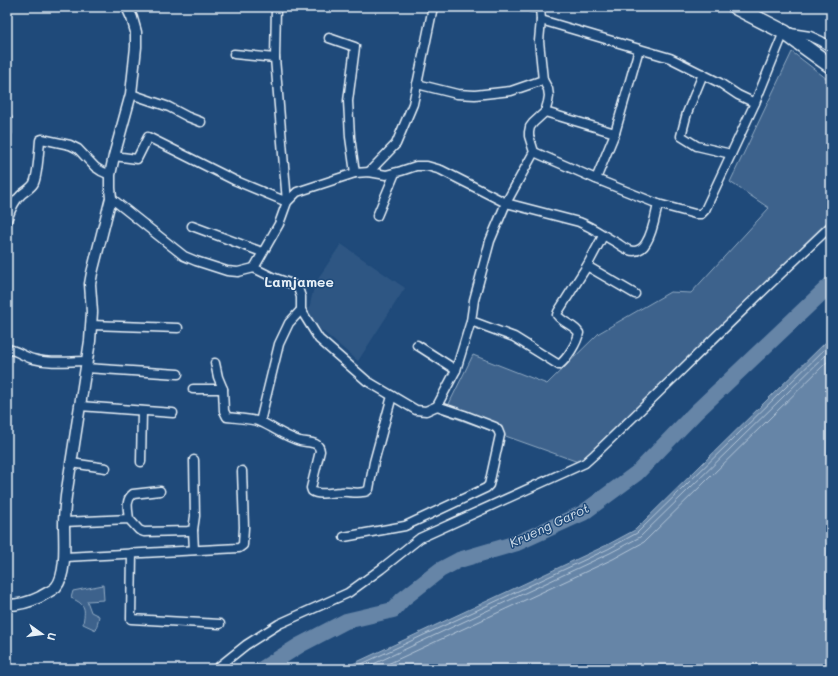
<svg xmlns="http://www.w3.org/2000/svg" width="838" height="676" viewBox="0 0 838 676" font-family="Mali,sans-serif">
<rect width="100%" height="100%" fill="#1f4a7a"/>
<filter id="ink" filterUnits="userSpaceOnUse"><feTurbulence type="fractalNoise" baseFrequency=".025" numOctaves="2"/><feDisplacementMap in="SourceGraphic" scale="8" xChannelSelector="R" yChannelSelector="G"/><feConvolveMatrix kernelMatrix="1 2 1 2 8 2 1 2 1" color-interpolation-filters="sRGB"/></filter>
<g filter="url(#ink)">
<polygon fill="#2e5683" points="341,244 405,288 358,361 307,318 314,287 321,274"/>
<g fill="#3c628c" stroke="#92aac2">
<polygon points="792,52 831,82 831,218 581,463 444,414 473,355 547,384 599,333 670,292 691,293 769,208 730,182"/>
<path d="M103,585L104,600L87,601L91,612L99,616L96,630L83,624C85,609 87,605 71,598L73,591Z"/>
</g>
<polygon fill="#6685a7" stroke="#9ab0c7" points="831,337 831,669 342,669 607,545 635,530"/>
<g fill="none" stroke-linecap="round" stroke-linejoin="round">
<g stroke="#b4c6d8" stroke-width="1">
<polyline points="351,669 608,549 637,533 831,343"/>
<polyline points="363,669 610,553 640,537 831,350"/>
<polyline points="377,669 613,559 644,542 831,358"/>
</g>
<polyline stroke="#6685a7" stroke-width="16" points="262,669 300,645 346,621 393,610 403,599 440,570 459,560 517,543 583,513 637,473 695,413 831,284"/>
<defs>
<g id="minor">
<polyline points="530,7 540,8"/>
<polyline points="541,20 670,58 720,83 738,95 755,103"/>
<polyline points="329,38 355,47 348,101 350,137 355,173"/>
<polyline points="234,54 275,58"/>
<polyline points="703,74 687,113 681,136 697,146 731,154"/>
<polyline points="417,84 457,94 475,95 511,91 543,80"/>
<polyline points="131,94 169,107 188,117 201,122"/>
<polyline points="545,112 615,133 596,179"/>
<polyline points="7,118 7,133"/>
<polyline points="615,133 639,49"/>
<polyline points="534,152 596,179 658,204 695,214 701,214 705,210 755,103 784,32 810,36 821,41 831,47"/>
<polyline points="114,156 137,159 148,137 234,180 287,202 275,58 276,7"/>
<polyline points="369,172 396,144 413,104 433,7"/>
<polyline points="111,198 184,256 196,261 227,271 238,272 254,268 272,277 292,284 298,288 301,297 301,310 319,339 367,381 416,410 426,411 437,406 456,370 471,321 474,300 490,241 506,203 534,152 529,136 529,132 530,127 533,123 545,112 548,102 549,96 548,89 543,80 539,41 541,20 540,7"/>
<polyline points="377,216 395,173"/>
<path d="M7,220C10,212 13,202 20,196C24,191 31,189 34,183C38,174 39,151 40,140L42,139L70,145L78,149L95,167L101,171L110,175"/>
<polyline points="192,226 262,252"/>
<polyline points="587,266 635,294"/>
<path d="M254,268L279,224L287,202L297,192L355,173L369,172L386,175L401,171L416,166H427L441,170L506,203L579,222C592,227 604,236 617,243C622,246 627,251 634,251C639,251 644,247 646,243C653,232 655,217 658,204"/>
<path d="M471,321L514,337L559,365C567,359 577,343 579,333C574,325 563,323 557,315L558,312L587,266L603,236"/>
<polyline points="91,325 178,328"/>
<polyline points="417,345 456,370"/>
<path d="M7,349C17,350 24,357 33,359C51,364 69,361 87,361"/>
<polyline points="215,363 218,377 223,389"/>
<polyline points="86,368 178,374"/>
<path d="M193,389H223L224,411L227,417C236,418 253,419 261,422C274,428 286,437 300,441C308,443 319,441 320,451L311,488L312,491C320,496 332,492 341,492C348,491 356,494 363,492C367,492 367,491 369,489L374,462L392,396"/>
<polyline points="80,406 173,413"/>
<polyline points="260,422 279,344 289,323 301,310"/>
<polyline points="141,462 142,411"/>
<polyline points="71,463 106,468"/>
<path d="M129,519C128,510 125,500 133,494L160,491"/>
<polyline points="64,522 129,519 139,530 144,532 188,531 193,530 195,516 194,460"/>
<polyline points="193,530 194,550"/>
<polyline points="344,537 405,526 486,488 489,485 500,435 498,430 495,427 464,415 437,406"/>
<polyline points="132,553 131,619 220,624"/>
<polyline points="65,557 239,548 243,545 244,527 242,471"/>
<path d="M216,669L246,645L279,624L348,593L381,569L420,538L585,463L595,454C674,378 751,301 831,226"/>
</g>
<path id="tertiary" d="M7,605C18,605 30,602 40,597C44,594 52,591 56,587C67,574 64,541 64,524C64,515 65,505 66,496L90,341L92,312L90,284L92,273L111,198L110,188V175L114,156L131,94L136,47V32L132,18L127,7"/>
<polyline id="trunk" points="735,7 784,32 831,66"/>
</defs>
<use href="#minor" stroke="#e8f1f8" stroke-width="11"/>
<use href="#tertiary" stroke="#e8f1f8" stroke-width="13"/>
<use href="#trunk" stroke="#e8f1f8" stroke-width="17"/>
<use href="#minor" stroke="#1f4a7a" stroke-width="8"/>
<use href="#tertiary" stroke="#1f4a7a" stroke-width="10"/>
<use href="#trunk" stroke="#1f4a7a" stroke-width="14"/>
</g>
</g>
<g text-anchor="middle" stroke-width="3" stroke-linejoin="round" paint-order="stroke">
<g font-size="13" font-style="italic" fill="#d4e1ec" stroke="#1f4a7a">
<text transform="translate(549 525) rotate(-25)" y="5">Krueng Garot</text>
</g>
<g font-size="14" font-weight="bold" fill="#e8f1f8" stroke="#1f4a7a">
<text x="299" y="287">Lamjamee</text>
</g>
</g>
<rect width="838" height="676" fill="none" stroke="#1f4a7a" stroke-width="24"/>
<rect x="12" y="12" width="814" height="652" fill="none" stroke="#e8f1f8" stroke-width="1.5" filter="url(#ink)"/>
<g transform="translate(42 634) rotate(104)" stroke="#1f4a7a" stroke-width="3" paint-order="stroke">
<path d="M0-3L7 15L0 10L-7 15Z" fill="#e8f1f8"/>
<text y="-6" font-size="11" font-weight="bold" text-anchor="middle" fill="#e8f1f8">U</text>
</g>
</svg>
